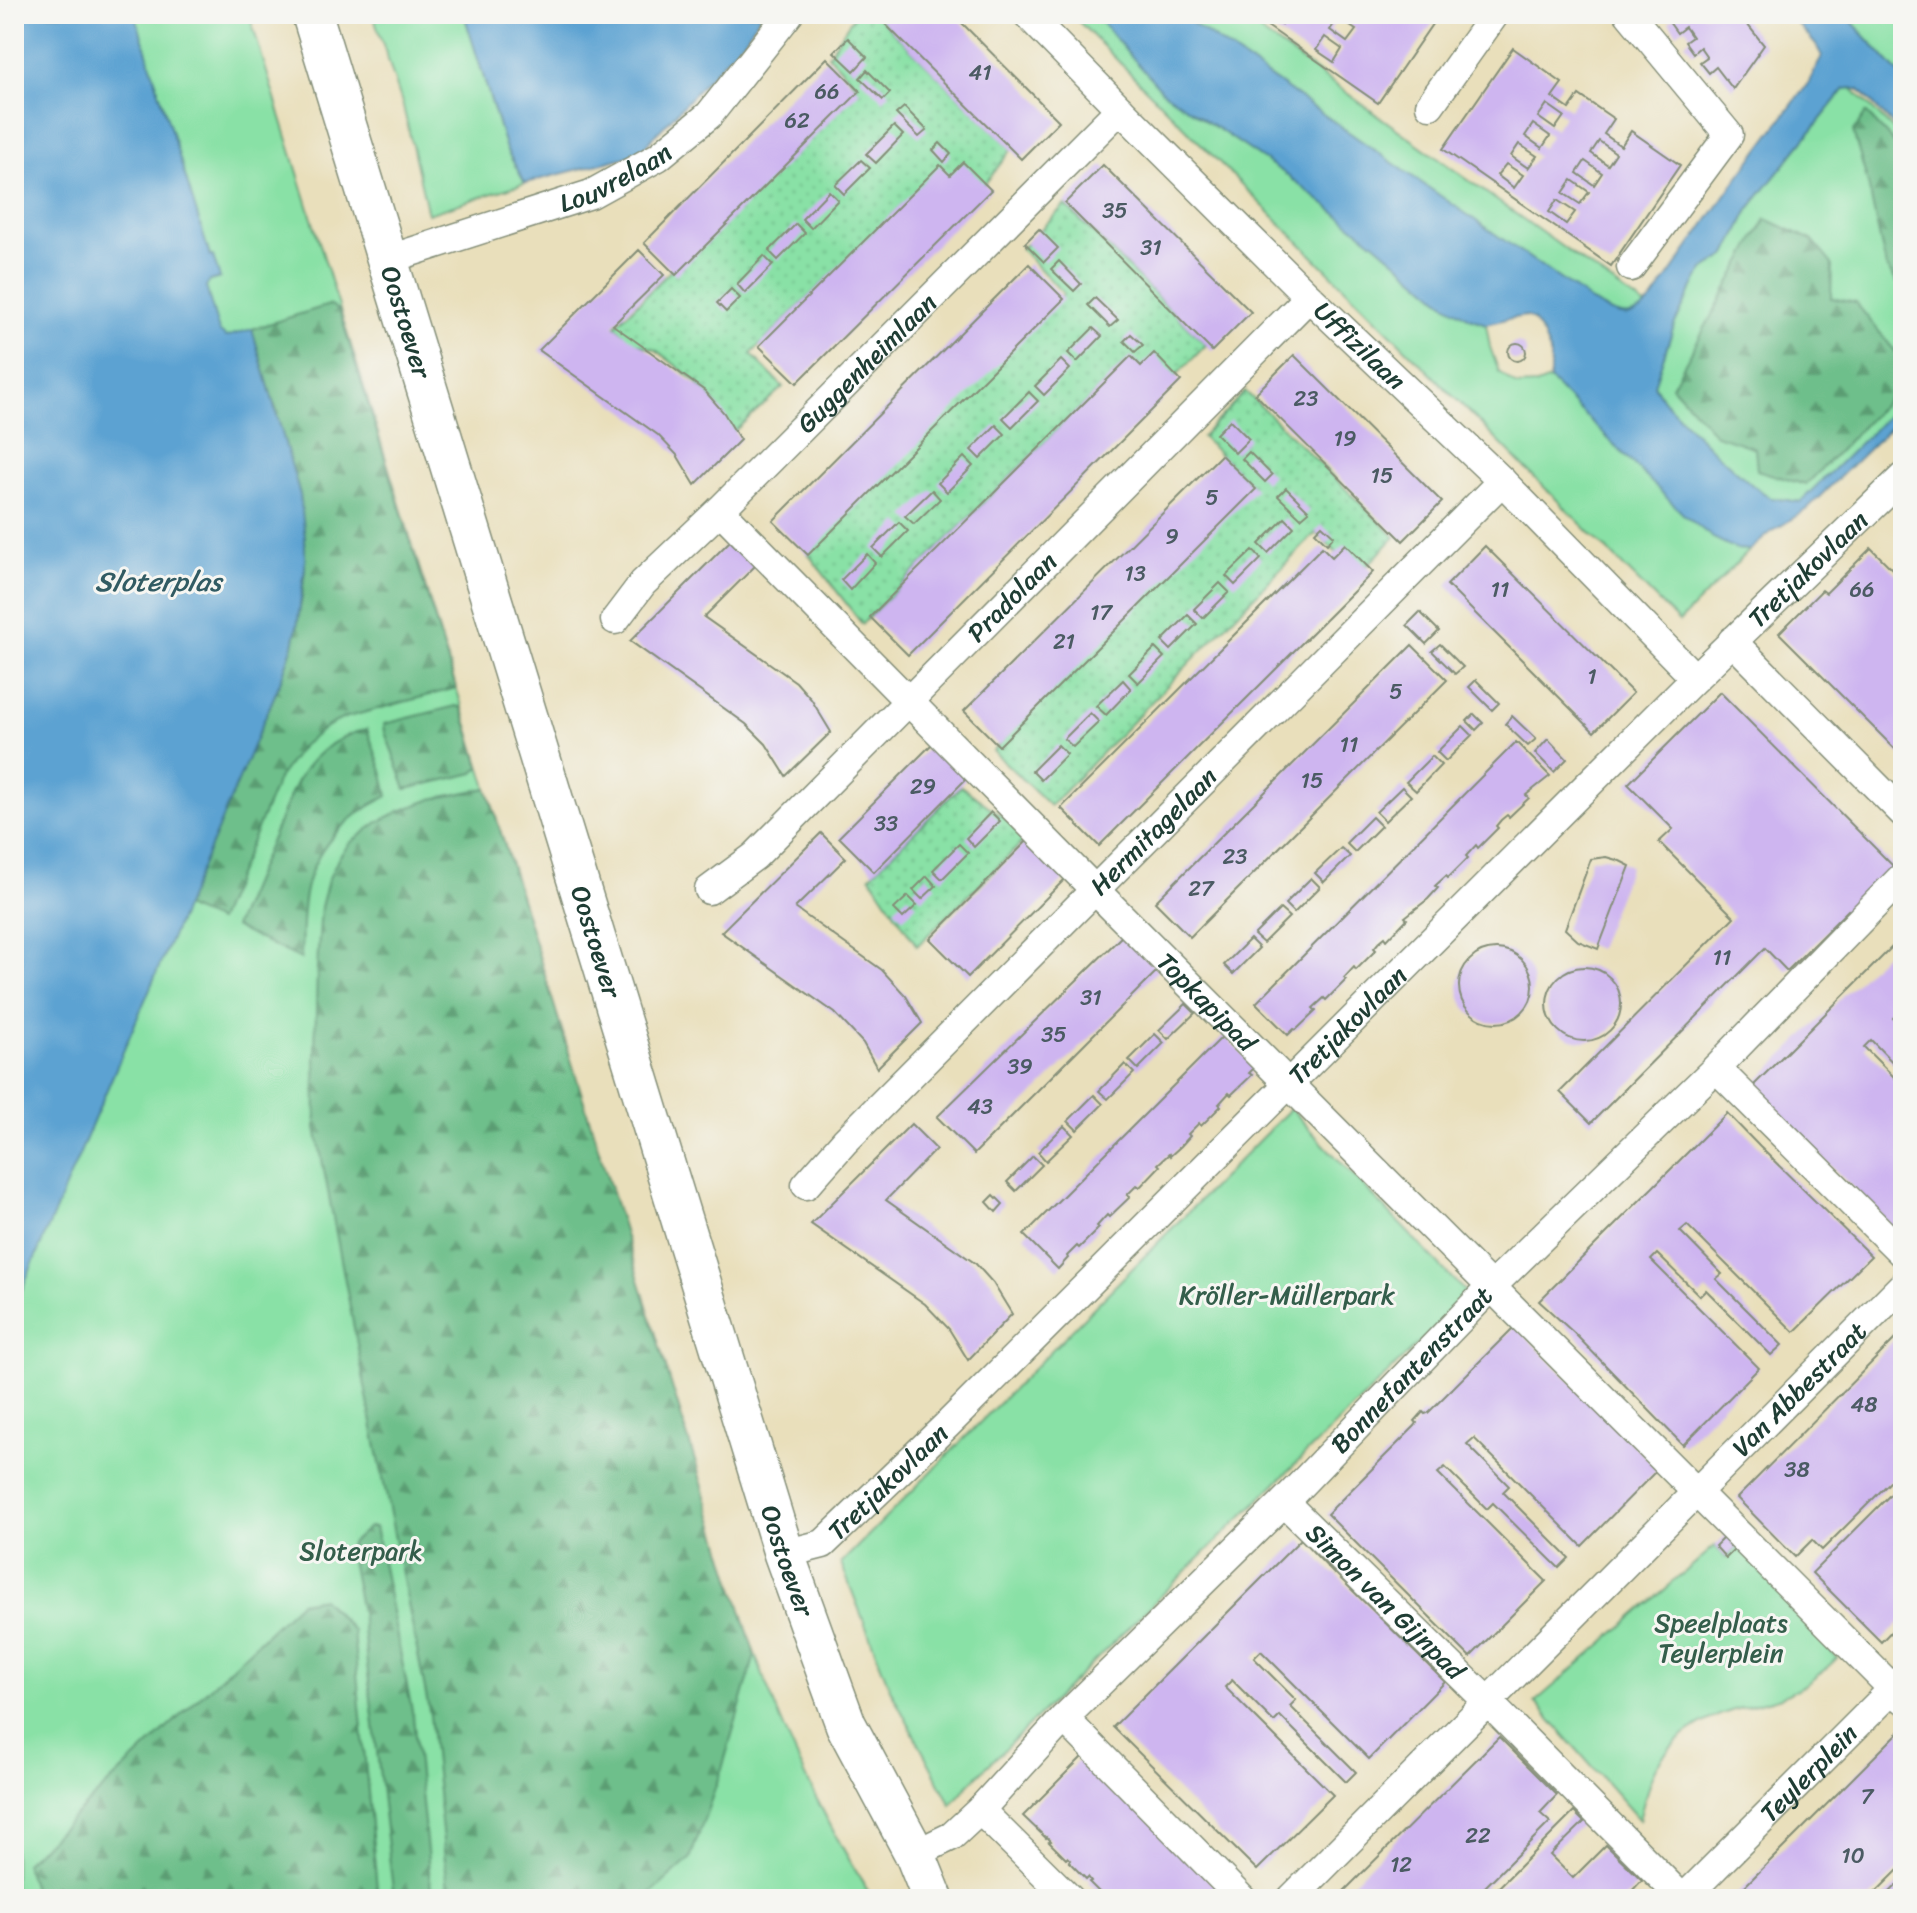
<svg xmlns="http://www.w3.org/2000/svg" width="1917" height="1913" viewBox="0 0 1917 1913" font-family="Sriracha,sans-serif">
<defs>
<pattern id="forest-firs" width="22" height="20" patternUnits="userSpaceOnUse" patternTransform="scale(2)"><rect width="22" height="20" fill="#6ebf8b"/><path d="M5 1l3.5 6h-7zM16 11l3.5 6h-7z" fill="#5a9c72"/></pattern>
<pattern id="garden-dots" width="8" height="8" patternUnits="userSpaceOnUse" patternTransform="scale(2)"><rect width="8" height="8" fill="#89e1a6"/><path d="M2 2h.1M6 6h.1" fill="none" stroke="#76c290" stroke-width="1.8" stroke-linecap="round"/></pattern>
</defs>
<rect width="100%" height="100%" fill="#f6f6f2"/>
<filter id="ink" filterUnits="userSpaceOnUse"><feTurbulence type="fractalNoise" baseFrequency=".0125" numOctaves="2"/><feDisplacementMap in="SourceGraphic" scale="16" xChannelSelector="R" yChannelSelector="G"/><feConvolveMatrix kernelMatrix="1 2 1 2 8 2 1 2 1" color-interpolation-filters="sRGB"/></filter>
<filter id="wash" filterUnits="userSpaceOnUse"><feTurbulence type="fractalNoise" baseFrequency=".006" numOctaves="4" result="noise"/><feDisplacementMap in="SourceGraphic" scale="32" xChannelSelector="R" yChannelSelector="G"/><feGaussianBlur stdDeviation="1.8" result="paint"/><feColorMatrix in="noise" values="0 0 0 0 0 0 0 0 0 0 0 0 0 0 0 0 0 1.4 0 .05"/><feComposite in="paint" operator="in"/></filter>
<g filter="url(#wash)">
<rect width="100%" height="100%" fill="#e9dfbb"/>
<g fill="#89e1a6" stroke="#548f6d" stroke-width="2">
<path d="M92,14H249L746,1629C779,1724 819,1814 873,1899H14V1234Z"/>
<polygon points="373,14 464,14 506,149 525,183 428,214 403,106"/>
<polygon points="1071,14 1095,14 1191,111 1284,173 1376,244 1446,304 1470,318 1486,324 1490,347 1499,372 1517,386 1537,385 1550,380 1617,446 1736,549 1750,550 1679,622"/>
<path d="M1179,14H1236L1646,307C1627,322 1616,315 1597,305Z"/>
<polygon points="1845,14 1903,14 1903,78"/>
<polygon points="1852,88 1903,140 1903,401 1801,502 1771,498 1752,485 1709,447 1663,400 1654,384 1675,323 1696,281 1705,269 1727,255 1750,207 1845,89"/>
<polygon points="1291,1108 1311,1131 1468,1295 968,1785 951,1805 891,1691 841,1563"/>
<path d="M1740,1544L1837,1658C1822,1673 1801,1689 1781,1697C1766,1702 1749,1705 1734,1710C1702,1720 1673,1738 1656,1767C1647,1784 1644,1802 1639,1820L1535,1702L1715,1546L1726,1558Z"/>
</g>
<g fill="url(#forest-firs)" stroke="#467e60" stroke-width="2">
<polygon points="1866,113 1903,152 1903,290 1886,267 1868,184 1853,132"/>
<polygon points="1766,219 1812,240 1832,264 1831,298 1856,303 1903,361 1903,384 1806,485 1757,470 1755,448 1716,435 1672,386"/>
<polygon points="329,305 333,306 337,310 339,310 456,688 344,718 326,727 302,746 279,777 218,921 184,907 279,685 293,645 302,597 305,568 300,495 252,329"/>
<polygon points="456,706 462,708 480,767 474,773 406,789 385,732 384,724"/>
<path d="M367,729L383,774L388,796C350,814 318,843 307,885C301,908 302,934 301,959L234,927L292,791C306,759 333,737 367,729Z"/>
<polygon points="487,788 755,1655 722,1769 690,1859 645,1899 449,1899 430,1715 373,1428 316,1128 315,1054 317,967 321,907 328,880 339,857 350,843 378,822 400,811 432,799"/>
<polygon points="369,1527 375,1527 413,1716 432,1899 394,1899 361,1612 349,1549 351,1543"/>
<polygon points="322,1598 353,1631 378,1899 36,1899 25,1863 300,1602"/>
</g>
<g fill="url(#garden-dots)" stroke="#548f6d" stroke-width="2">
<polygon points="855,14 875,14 1012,149 972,200 939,168 751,354 783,387 730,435 719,408 697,382 656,350 633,342 615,326 857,85 828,55"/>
<polygon points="1065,205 1206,345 1163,389 1131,357 862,624 806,551 1064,294 1021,249"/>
<polygon points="1245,391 1395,537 1359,574 1316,533 1050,806 993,751 1251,485 1202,437"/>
<polygon points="961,786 1029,836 917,946 870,876"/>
</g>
<g fill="#5ca2d2" stroke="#3e7083" stroke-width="2">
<polygon points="14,14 135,14 210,256 213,256 220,278 210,281 206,287 219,331 226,337 252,329 300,495 305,538 305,568 298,621 293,645 279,685 14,1308"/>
<polygon points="464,14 761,14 746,38 638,154 525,183 506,149"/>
<path d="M1094,14H1179L1597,305C1622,318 1632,322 1653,299L1731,187L1809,82L1822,56L1816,45L1789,14H1845L1903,78V136L1860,90L1852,88L1845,89L1750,207L1727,255L1705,269L1696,281L1675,323L1654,385L1663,400L1709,447L1752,485L1771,498L1800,502L1903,401V415L1807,509L1770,533L1750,550L1736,549L1713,538L1683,514L1550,380V353L1544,337L1533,320L1526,316L1507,319L1486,324L1470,318L1446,304L1376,244L1284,173L1162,91Z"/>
</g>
<g id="blocks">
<g fill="#ceb5f0" fill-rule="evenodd">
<polygon points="875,14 953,14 1059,121 1021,159"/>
<path d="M1250,14H1265L1282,25L1289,14H1349L1361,22L1367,14H1439L1378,103ZM1338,18L1356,30L1347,42L1330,30ZM1325,37L1342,49L1334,62L1316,50Z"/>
<polygon points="1675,14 1739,14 1764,45 1733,89 1716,67 1709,73 1700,62 1707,57 1700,47 1693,53 1685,42 1692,37 1685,27 1677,33 1669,22 1676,16"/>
<polygon points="848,38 867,57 854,71 834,52"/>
<path d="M1513,48L1562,83L1552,97L1569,109L1579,95L1614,119L1604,134L1621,146L1631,131L1680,165L1611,266L1443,149ZM1547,104L1564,116L1555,129L1538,117ZM1533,124L1550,136L1542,148L1525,136ZM1599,141L1616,153L1608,165L1591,153ZM1519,144L1537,156L1528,168L1511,156ZM1585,161L1602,173L1594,185L1577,173ZM1506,164L1523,175L1514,188L1497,175ZM1572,180L1589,192L1580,204L1563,193ZM1557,200L1575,212L1566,224L1549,212Z"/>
<polygon points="827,58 860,91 676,275 644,243"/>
<polygon points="867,70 890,93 883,100 860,78"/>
<polygon points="904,107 927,130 919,137 896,114"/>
<polygon points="894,126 903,135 876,163 866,154"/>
<polygon points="940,143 951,154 944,162 933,150"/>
<polygon points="861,160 870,168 844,194 835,185"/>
<polygon points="963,162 991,190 797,383 759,346 940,165 950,175"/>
<polygon points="1103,165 1251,312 1212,351 1065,203"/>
<polygon points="829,191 838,200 811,228 802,219"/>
<polygon points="796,224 805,233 778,260 769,251"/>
<polygon points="1039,229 1058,248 1044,262 1025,243"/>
<polygon points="639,250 664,275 613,325 705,391 724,413 740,440 695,485 677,455 658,435 539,350"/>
<polygon points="764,256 773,265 745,293 737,284"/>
<polygon points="1059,261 1081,284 1074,291 1051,269"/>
<polygon points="1029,264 1064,299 808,555 773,521"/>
<polygon points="731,289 740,298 726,312 717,303"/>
<polygon points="1095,298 1118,320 1110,327 1088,305"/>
<polygon points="1093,328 1102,336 1077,362 1068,353"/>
<polygon points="1131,334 1143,345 1135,352 1124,341"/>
<circle cx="1517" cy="352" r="9"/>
<polygon points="1154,353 1181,381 908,655 870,617 1131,356 1141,366"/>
<polygon points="1294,355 1442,502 1403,541 1255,394"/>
<polygon points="1061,360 1070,369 1044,395 1035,386"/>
<polygon points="1029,392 1038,401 1012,427 1003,418"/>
<polygon points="1230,420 1249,439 1235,453 1216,434"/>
<polygon points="996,425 1005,434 980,459 971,450"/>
<polygon points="1249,452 1272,475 1265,482 1242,459"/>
<polygon points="1221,455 1256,489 999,746 964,711"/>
<polygon points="964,457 973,466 947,492 938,483"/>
<polygon points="1286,488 1309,511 1301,518 1278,496"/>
<polygon points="932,490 940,499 914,524 905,516"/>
<polygon points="1285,518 1294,527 1268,553 1259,544"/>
<polygon points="899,522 908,531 882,557 873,548"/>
<polygon points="1322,525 1334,536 1327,544 1315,532"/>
<polygon points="730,541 755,566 704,617 796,682 811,699 831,732 786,776 766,744 746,724 630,641"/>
<polygon points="1345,544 1373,572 1099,846 1061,808 1322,547 1332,557"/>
<polygon points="1485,546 1633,693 1594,732 1447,585"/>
<polygon points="1871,548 1903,580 1903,757 1779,633 1822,590 1826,593"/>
<polygon points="1253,550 1261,559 1235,585 1226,576"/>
<polygon points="867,554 875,563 850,590 841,580"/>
<polygon points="1220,583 1229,592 1203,618 1194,609"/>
<polygon points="1420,612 1439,631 1426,644 1407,625"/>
<polygon points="1188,615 1197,624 1171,650 1162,641"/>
<polygon points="1440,644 1463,667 1455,674 1432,651"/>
<polygon points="1412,645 1447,680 1190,937 1155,902"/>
<polygon points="1155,648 1164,657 1138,683 1129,674"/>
<polygon points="1123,680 1131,689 1106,715 1096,706"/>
<polygon points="1476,680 1499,703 1492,710 1469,687"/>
<polygon points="1720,692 1896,869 1851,914 1848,910 1787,971 1765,948 1591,1123 1560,1092 1734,917 1659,842 1673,829 1628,784"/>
<polygon points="1090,713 1099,722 1073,747 1064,739"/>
<polygon points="1474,714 1483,723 1476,730 1467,721"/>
<polygon points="1512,716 1536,739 1528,746 1505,724"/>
<polygon points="1463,726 1472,735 1446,761 1437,752"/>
<polygon points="1548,739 1567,759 1554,772 1535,753"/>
<polygon points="1516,742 1550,776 1526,795 1529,798 1509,817 1507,815 1501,820 1496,826 1498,828 1478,848 1476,845 1466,856 1468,858 1448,878 1446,876 1435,886 1438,888 1428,899 1405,917 1407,919 1387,940 1385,937 1379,942 1374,948 1376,950 1356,970 1354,967 1344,978 1346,980 1326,1000 1324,998 1313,1008 1316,1011 1296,1030 1294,1029 1288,1035 1256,1003"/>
<polygon points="932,744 966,779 874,872 839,837"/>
<polygon points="1058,745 1067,754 1041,780 1032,771"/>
<polygon points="1432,756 1441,765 1416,791 1406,782"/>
<polygon points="1402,787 1411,796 1385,821 1376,812"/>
<polygon points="991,812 1000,821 974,847 966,838"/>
<polygon points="1372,817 1381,826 1355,852 1346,843"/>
<polygon points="821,833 846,858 795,908 882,970 906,996 922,1023 877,1068 863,1043 835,1013 721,932"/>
<polygon points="1028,840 1066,878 968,977 930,939"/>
<polygon points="959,844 968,853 942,879 933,870"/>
<polygon points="1341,848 1350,856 1324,882 1315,873"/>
<polygon points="1606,857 1620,861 1630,866 1598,949 1578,941 1565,929 1591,859"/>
<polygon points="927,876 936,886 922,899 913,890"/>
<polygon points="1311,878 1320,887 1294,913 1285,904"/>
<polygon points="908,896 917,905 903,918 894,909"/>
<polygon points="1280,909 1289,917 1263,943 1254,935"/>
<polygon points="1123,935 1158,970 974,1154 937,1117"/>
<polygon points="1903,936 1903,1015 1900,1011 1893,1018 1903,1028 1903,1073 1871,1040 1864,1047 1903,1086 1903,1224 1896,1231 1752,1087"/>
<polygon points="1250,939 1259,948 1233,974 1224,965"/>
<circle cx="1496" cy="986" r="37"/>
<circle cx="1584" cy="1004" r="37"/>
<polygon points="1186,1004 1195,1013 1168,1039 1159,1030"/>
<polygon points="1155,1034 1164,1043 1138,1069 1129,1060"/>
<polygon points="1224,1035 1255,1067 1249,1073 1252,1075 1231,1095 1229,1093 1219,1104 1221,1106 1201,1126 1199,1123 1188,1134 1190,1136 1181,1146 1170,1156 1169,1154 1158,1164 1160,1166 1140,1187 1137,1185 1127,1195 1130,1197 1109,1217 1107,1215 1097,1226 1099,1228 1079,1248 1077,1246 1067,1256 1068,1258 1058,1269 1024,1235"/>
<polygon points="1125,1064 1134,1073 1108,1099 1099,1091"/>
<polygon points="1094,1095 1103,1104 1077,1130 1068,1121"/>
<polygon points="1727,1113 1760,1147 1871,1256 1794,1332 1687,1225 1680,1231 1722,1274 1716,1279 1782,1345 1771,1355 1706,1290 1700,1296 1657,1254 1651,1260 1759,1368 1683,1445 1574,1333 1539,1301"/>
<polygon points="911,1124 936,1149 886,1200 976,1264 993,1283 1012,1314 968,1360 949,1329 925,1304 811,1224"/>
<polygon points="1064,1126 1073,1135 1046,1161 1038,1152"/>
<polygon points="1033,1156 1042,1165 1016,1191 1007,1182"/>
<polygon points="994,1195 1003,1204 996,1212 987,1202"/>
<polygon points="1515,1326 1658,1469 1582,1546 1474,1438 1467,1444 1509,1486 1503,1492 1569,1558 1559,1568 1493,1503 1487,1509 1445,1467 1438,1473 1546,1581 1470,1657 1327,1514 1415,1426 1417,1423 1415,1421 1423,1412 1425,1414 1428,1413"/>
<polygon points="1903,1331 1903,1469 1822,1550 1812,1540 1795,1557 1737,1498"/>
<polygon points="1903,1482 1903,1619 1881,1642 1812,1573"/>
<polygon points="1728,1533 1740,1544 1726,1558 1715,1546"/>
<polygon points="1301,1539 1334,1574 1335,1573 1445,1682 1369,1759 1261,1651 1254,1658 1296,1700 1290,1706 1356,1772 1346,1782 1280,1716 1274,1722 1232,1680 1225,1687 1333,1795 1257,1870 1113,1727"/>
<polygon points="1903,1728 1903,1865 1869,1899 1732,1899"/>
<polygon points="1499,1737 1557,1795 1540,1813 1550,1822 1473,1899 1336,1899"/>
<polygon points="1084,1755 1228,1899 1106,1899 1089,1882 1091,1881 1088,1877 1086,1879 1069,1862 1071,1860 1068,1857 1066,1859 1049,1842 1051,1841 1047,1837 1046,1838 1023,1816"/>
<polygon points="1574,1812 1584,1822 1550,1855 1573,1878 1606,1845 1642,1880 1630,1893 1624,1899 1487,1899"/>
<polygon points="1903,1879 1903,1899 1883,1899"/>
</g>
</g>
</g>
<g filter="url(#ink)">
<use href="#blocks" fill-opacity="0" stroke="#848e78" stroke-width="2"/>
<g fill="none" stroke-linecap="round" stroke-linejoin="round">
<defs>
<g id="street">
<path id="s1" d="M1027,14L1120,109L1309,297L1502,481L1695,678"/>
<polyline points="1629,14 1729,135 1631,267"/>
<polyline points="1430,105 1495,14"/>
<path id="s2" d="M386,260L591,194L658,157L709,115L789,14"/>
<path id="s3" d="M720,510L1095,890L1903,1699"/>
<path id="s4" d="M615,620L643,583L720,510L1120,109"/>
<polyline points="1732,641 1903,813"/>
<path id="s5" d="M709,890L755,856L1309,297"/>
<polyline points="1716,1068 1903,1254"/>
<path id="s6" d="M806,1185L845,1141L1502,481"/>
<path id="s7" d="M1284,1502L1487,1701L1683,1899"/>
<path id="s8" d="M784,1554L823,1544L947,1425L1695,678L1903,477"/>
<polyline points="1064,1718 1242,1899"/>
<polyline points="980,1810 1070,1899"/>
<path id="s9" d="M915,1854L952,1836L980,1810L1064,1718L1284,1502L1492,1286L1716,1068L1903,876"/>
<path id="s10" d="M1291,1899L1903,1285"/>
<path id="s11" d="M1683,1899L1903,1679"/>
</g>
<g id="secondary">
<path id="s12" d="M312,14L784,1554L846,1725L915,1854L933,1899"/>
</g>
</defs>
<use href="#street" stroke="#848e78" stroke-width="31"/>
<use href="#secondary" stroke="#848e78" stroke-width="43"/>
<use href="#street" stroke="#fff" stroke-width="28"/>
<use href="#secondary" stroke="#fff" stroke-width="40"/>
</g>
</g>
<g text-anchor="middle" stroke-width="6" stroke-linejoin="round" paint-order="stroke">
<g font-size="22" fill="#4b5b63">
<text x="980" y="80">41</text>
<text x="827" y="99">66</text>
<text x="797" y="128">62</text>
<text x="1115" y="218">35</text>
<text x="1151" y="255">31</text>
<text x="1306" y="406">23</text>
<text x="1345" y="446">19</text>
<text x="1382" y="483">15</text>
<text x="1212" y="505">5</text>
<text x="1172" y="544">9</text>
<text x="1135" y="581">13</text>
<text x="1500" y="597">11</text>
<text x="1862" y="597">66</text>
<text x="1101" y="620">17</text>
<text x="1064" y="649">21</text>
<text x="1592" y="684">1</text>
<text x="1396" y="699">5</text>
<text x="1349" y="752">11</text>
<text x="1312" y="788">15</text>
<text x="923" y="794">29</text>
<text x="886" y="831">33</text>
<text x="1235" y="864">23</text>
<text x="1201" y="896">27</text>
<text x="1722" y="965">11</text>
<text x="1091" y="1005">31</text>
<text x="1054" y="1042">35</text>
<text x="1020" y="1074">39</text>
<text x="980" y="1114">43</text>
<text x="1864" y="1412">48</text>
<text x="1797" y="1477">38</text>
<text x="1867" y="1804">7</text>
<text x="1478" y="1843">22</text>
<text x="1853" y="1863">10</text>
<text x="1401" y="1872">12</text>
</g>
<g font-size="26" fill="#1f3d34" stroke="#f6f6f2">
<text dy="9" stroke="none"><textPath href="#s2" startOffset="244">Louvrelaan</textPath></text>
<text dy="9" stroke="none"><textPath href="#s12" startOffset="322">Oostoever</textPath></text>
<text dy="9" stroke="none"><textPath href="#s1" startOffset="470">Uffizilaan</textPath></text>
<text dy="9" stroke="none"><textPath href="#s4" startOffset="360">Guggenheimlaan</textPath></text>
<text dy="9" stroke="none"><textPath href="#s8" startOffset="1426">Tretjakovlaan</textPath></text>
<text dy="9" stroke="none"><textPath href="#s5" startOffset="422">Pradolaan</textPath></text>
<text dy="9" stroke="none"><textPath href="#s6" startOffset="496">Hermitagelaan</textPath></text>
<text dy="9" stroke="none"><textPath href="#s12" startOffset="970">Oostoever</textPath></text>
<text dy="9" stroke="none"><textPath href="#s3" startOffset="692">Topkapipad</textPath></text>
<text dy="9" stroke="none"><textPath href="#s8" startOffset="778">Tretjakovlaan</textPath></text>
<text dy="9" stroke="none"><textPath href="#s9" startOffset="696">Bonnefantenstraat</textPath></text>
<text dy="9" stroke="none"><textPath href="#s10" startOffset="720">Van Abbestraat</textPath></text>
<text dy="9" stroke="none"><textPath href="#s8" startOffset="130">Tretjakovlaan</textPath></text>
<text dy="9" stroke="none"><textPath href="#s12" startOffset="1618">Oostoever</textPath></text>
<text dy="9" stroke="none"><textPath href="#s7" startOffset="142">Simon van Gijnpad</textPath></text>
<text dy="9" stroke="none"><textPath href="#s11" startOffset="178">Teylerplein</textPath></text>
</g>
<g font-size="26" fill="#345e4b" stroke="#f6f6f2">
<text x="1287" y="1304">Kröller-Müllerpark</text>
<text x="361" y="1560">Sloterpark</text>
<text x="1721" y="1632">Speelplaats<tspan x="1721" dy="30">Teylerplein</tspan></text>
</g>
<g font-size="28" font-style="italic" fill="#315b63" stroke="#f6f6f2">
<text x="158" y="591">Sloterplas</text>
</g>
</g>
<rect width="1917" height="1913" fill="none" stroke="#f6f6f2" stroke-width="48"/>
</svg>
